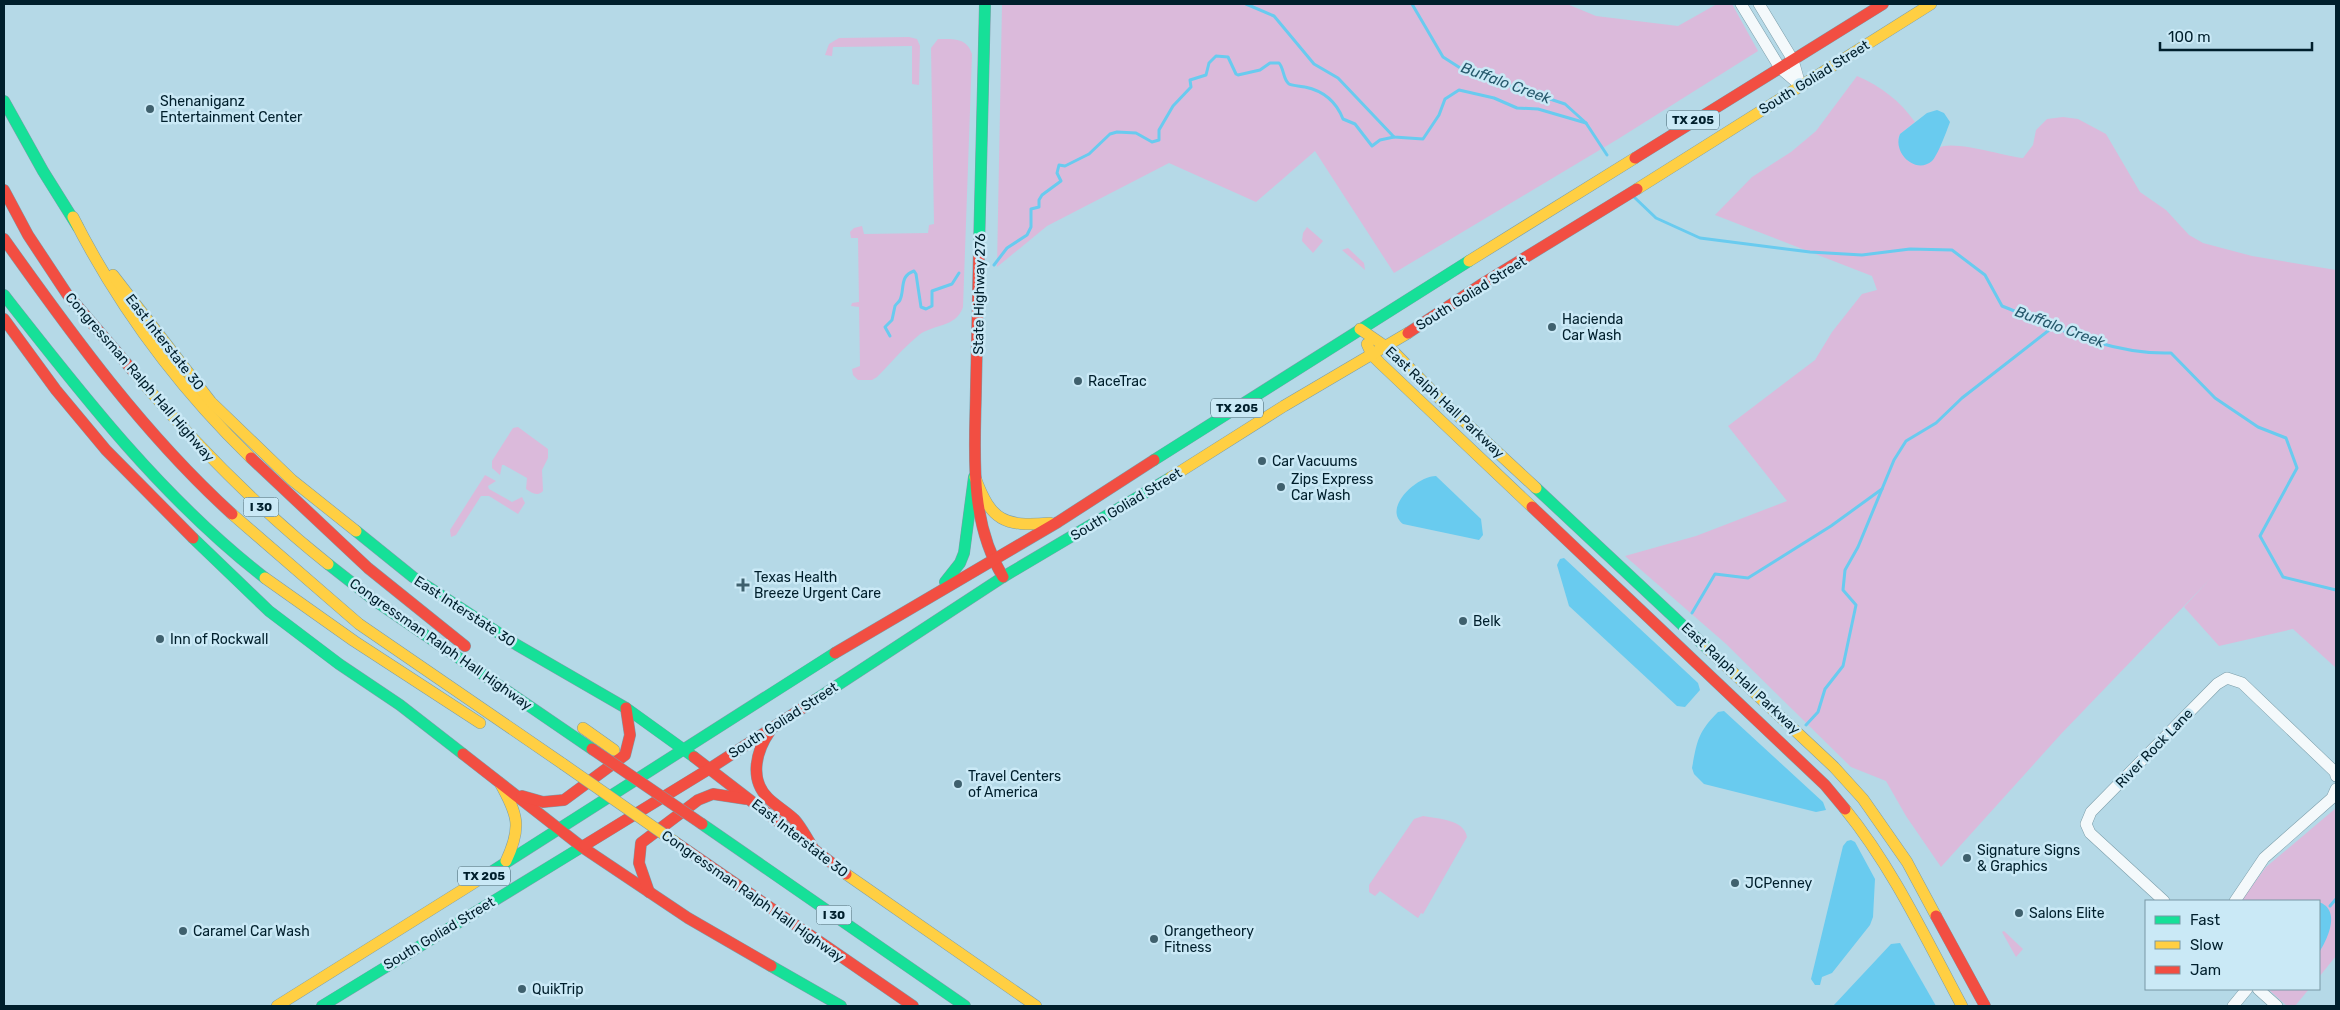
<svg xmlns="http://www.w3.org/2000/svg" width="2340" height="1010" viewBox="0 0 2340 1010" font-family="Rubik,sans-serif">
<rect width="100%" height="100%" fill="#b5d9e7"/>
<g fill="#dbbadb">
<polygon points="1002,4 1567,4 1596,16 1678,26 1717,4 1732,4 1758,51 1618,139 1394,273 1315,151 1256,202 1169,163 1047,226 997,267"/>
<polygon points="909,37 917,39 920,46 919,85 912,84 912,46 833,47 832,56 825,55 829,44 839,38"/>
<path d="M938,39C952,39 967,37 972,54L963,307C956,328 933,324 919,335C904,347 891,363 877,377L872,380H858L853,375L852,369L860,366L859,307L851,306L852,303L859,302L858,238H851L850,232L854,228L862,226L864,234L928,233L929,225L934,224L931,48Z"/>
<path d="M1857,76C1881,86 1900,101 1915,122L1900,134L1898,139L1932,161C1934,157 1936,151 1939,148C1952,139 2007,157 2023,158L2033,145L2036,130L2047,119L2063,117L2078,119L2106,134L2140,192L2166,210L2189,235L2203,243L2252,256L2336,270V668L2293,629L2219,646L2184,607L2211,578L2061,734L1941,867L1906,816L1886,781L1851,767L1725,643L1625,556L1696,536L1787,501L1728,426L1815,360L1832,332L1862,294L1877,290L1872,276L1715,215L1752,177L1791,152L1816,131Z"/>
<polygon points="1307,227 1323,241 1313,253 1302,241 1303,233"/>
<polygon points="1348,248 1364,263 1365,270 1342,250"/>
<path d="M518,427L548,449V458L542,470L543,491C537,497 532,493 526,489L527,478L504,465H502L500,475L492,468V461L513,428Z"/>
<polygon points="485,475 496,481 488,486 489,489 512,502 522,497 525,503 518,514 489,496 481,496 456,535 451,537 450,530"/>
<polygon points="2336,808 2336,956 2319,977 2319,901 2241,901 2266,867"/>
<path d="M1423,816C1438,819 1464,819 1467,837L1423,914L1421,913L1418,918L1380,891L1375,896L1369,892V885L1414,819Z"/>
<polygon points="2004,931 2023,949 2016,957 2002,932"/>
<polygon points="2268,989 2309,989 2295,1006 2287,1006"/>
</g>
<g fill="#69cbef">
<path d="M1937,110L1944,113L1950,122C1947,130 1938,155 1932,161C1916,175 1892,153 1900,134L1927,113Z"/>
<path d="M1436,476L1481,519L1483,535L1479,540L1403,524C1382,508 1417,476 1436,476Z"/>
<polygon points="1564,558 1698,683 1700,690 1685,707 1677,706 1569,606 1557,565 1560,559"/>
<path d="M1724,711L1823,802L1826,810L1816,812L1704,784L1694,774L1692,768C1697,741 1698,732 1718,712Z"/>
<polygon points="1851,840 1855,842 1875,879 1873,917 1870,925 1832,973 1822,977 1820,985 1815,985 1811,979 1843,846 1847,841"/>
<path d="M2305,900C2340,900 2335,927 2319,953V901H2303Z"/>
<polygon points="1900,943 1936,1006 1833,1006 1891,944"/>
</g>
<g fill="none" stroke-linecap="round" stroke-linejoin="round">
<g stroke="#69cbef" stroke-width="3">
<polyline points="1246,4 1274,16 1314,64 1338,78 1394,137 1423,139 1439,115 1445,99 1459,90 1494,98 1517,108 1538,109 1586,123"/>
<polyline points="1412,4 1443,57 1465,71 1565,104 1586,123 1607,155"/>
<path d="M1634,197L1656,218L1700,238L1810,252L1862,255L1910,249L1952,250L1985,275L2002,306C2056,328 2112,355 2171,353L2215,398L2258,427L2286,438L2297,468L2260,536L2283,577L2336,590"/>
<path d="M994,265L1007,248L1027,235L1031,227V209L1039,207V200L1042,195L1061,181L1057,173L1059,165L1065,166L1089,154L1110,134L1117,132L1136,133L1152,142L1159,140V130L1173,106L1191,87L1190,80L1206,75L1209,63L1216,56L1228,57L1236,74L1238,75L1260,70L1270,63H1279C1284,68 1283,80 1289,84C1293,86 1301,86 1305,87C1324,91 1336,101 1343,119L1355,124L1372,146L1380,140L1394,137"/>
<path d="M890,336L885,327L892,320L895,306C896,304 899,302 900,300C905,289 899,276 914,271L916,274L921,307L926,309L932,306V291L952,284L959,273"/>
<polyline points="1692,613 1715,574 1748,578 1831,526 1882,489"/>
<polyline points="1806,725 1818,712 1825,689 1843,666 1856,605 1843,590 1845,570 1858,547 1894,460 1906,441 1936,423 1962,398 2053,327"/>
<polyline points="2330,906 2336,899"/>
</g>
<defs>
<g id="street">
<polyline points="1741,4 1780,68 1800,85"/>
<polyline points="1759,4 1793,60 1800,85"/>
<polyline points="2164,901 2090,833 2086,824 2091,812 2217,684 2227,678 2242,683 2335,772 2336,776"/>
<polyline points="2235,901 2264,858 2332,798 2336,789"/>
<polyline points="2258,989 2277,1006"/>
<polyline points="2233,1006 2247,989"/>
</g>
<g id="fast">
<polyline points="4,101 43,171 78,227"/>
<polyline points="979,249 985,4"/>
<path d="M4,295C83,396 163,499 265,578"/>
<polyline points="1154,460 1469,261"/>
<polyline points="1536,488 1708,649"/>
<polyline points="356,531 413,577 517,645 626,708 694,757"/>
<polyline points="193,538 269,611 339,664 400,705 463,754"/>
<polyline points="328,564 374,600 592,749"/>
<polyline points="945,582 960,563 964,553 974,477"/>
<polyline points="815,700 1003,577 1170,478"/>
<polyline points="702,824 965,1006"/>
<polyline points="488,874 835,653"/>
<polyline points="771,966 841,1006"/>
<polyline points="322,1006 585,845"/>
</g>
<g id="slow">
<polyline points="1637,189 1931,4"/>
<path d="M73,217C119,308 177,386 251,458"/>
<polyline points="1469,261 1635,158"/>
<polyline points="113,275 211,402 292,480 356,531"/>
<polyline points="1360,329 1395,353 1439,398 1536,488"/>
<polyline points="1367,344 1372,355 1380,363 1532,507"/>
<path d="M133,371C193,442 255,506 328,564"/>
<path d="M975,477C991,521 1004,527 1050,523"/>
<polyline points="1170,478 1284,406 1408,333"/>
<polyline points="232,514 359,624 563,764"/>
<polyline points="265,578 354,641 480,723"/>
<polyline points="1708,649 1834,767 1863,799 1907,862 1936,916"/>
<polyline points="583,728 614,750"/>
<path d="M500,783C518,815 522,827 506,861"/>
<path d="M1845,809C1893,868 1926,939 1962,1006"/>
<polyline points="846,874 1036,1006"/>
<polyline points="277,1006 488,874"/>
</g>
<g id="jam">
<polyline points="1635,158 1883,4"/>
<polyline points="4,190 28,235 67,294 133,371"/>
<path d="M4,239C73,336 143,433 232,514"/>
<path d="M979,249C978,295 977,341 976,387C975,452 968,519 1003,577"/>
<polyline points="4,319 56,390 106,450 193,538"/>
<polyline points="1408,333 1482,284 1637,189"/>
<polyline points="251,458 368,568 465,646"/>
<polyline points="1532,507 1825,785 1845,809"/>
<polyline points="835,653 1058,522 1154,460"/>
<path d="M770,731C756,751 749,779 768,798C776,806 787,812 795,820C802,828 806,837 812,846"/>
<polyline points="463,754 582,847 688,918 771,966"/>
<polyline points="694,757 846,874"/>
<polyline points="522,796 543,802 564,800 625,755 630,735 626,708"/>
<polyline points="675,842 913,1006"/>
<polyline points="585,845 709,769 815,700"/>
<polyline points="649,892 639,863 641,843 698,800 713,794 746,799"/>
<polyline points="1936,916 1985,1006"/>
</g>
</defs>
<use href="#street" stroke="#7c9eaa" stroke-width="12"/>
<use href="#fast" stroke="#7c9eaa" stroke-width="12"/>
<use href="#slow" stroke="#7c9eaa" stroke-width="12"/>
<use href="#jam" stroke="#7c9eaa" stroke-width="12"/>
<use href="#street" stroke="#f4f9fb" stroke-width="11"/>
<use href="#fast" stroke="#16e098" stroke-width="11"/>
<use href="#slow" stroke="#ffcf43" stroke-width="11"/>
<use href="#jam" stroke="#f24e42" stroke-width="11"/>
<defs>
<polyline id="slow-bridge" points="563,764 675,842"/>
<polyline id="jam-bridge" points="592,749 702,824"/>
</defs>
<use href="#slow-bridge" stroke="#7c9eaa" stroke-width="12" stroke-linecap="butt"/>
<use href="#jam-bridge" stroke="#7c9eaa" stroke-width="12" stroke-linecap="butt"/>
<use href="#slow-bridge" stroke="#ffcf43" stroke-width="11"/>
<use href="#jam-bridge" stroke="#f24e42" stroke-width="11"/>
</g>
<g fill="#3f606d" stroke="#cae9f6" stroke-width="2">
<circle cx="150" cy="109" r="5"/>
<circle cx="1552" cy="327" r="5"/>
<circle cx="1078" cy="381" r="5"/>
<circle cx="1262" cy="461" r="5"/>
<circle cx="1281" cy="487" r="5"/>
<path d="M740.5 577.5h5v5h5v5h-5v5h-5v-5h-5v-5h5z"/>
<circle cx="1463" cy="621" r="5"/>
<circle cx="160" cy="639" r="5"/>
<circle cx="958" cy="784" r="5"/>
<circle cx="1967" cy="858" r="5"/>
<circle cx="1735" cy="883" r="5"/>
<circle cx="2019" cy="913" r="5"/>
<circle cx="183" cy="931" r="5"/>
<circle cx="1154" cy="939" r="5"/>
<circle cx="522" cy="989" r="5"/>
</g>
<g text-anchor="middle" stroke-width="5" stroke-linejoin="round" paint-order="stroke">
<g fill="#cae9f6" stroke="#3d5c69" stroke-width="1">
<rect x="1667" y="110.5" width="52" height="19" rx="4"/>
<rect x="1211" y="398.5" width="52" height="19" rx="4"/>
<rect x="243.5" y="497.5" width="35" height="19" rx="4"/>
<rect x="458" y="866.5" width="52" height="19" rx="4"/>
<rect x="816.5" y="905.5" width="35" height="19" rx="4"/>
</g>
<g font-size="12" font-weight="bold" fill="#001f2c">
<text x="1693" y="124">TX 205</text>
<text x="1237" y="412">TX 205</text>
<text x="261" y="511">I 30</text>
<text x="484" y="880">TX 205</text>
<text x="834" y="919">I 30</text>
</g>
<g font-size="14" fill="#001f2c" stroke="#cae9f6">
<text transform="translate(1814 77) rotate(-32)" y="5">South Goliad Street</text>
<text transform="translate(1471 293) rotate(-32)" y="5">South Goliad Street</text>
<text transform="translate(979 294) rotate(-89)" y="5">State Highway 276</text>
<text transform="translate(165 342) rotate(52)" y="5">East Interstate 30</text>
<text transform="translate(140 377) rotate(49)" y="5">Congressman Ralph Hall Highway</text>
<text transform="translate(1445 402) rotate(43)" y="5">East Ralph Hall Parkway</text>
<text transform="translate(1126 504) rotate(-31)" y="5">South Goliad Street</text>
<text transform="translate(465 611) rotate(33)" y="5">East Interstate 30</text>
<text transform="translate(441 644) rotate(35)" y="5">Congressman Ralph Hall Highway</text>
<text transform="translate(1741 678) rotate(43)" y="5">East Ralph Hall Parkway</text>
<text transform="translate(783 720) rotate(-33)" y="5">South Goliad Street</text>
<text transform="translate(2154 748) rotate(-46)" y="5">River Rock Lane</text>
<text transform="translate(800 838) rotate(38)" y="5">East Interstate 30</text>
<text transform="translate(753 896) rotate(35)" y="5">Congressman Ralph Hall Highway</text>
<text transform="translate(439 933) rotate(-31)" y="5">South Goliad Street</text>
</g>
<g font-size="14" fill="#001f2c" stroke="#cae9f6" text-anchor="start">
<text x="160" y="106">Shenaniganz<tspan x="160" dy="16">Entertainment Center</tspan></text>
<text x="1562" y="324">Hacienda<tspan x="1562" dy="16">Car Wash</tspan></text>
<text x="1088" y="386">RaceTrac</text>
<text x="1272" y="466">Car Vacuums</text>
<text x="1291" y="484">Zips Express<tspan x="1291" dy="16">Car Wash</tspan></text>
<text x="754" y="582">Texas Health<tspan x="754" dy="16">Breeze Urgent Care</tspan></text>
<text x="1473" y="626">Belk</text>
<text x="170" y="644">Inn of Rockwall</text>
<text x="968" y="781">Travel Centers<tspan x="968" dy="16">of America</tspan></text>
<text x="1977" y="855">Signature Signs<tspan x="1977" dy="16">&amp; Graphics</tspan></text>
<text x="1745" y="888">JCPenney</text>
<text x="2029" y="918">Salons Elite</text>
<text x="193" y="936">Caramel Car Wash</text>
<text x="1164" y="936">Orangetheory<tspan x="1164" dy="16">Fitness</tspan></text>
<text x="532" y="994">QuikTrip</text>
</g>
<g font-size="15" font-style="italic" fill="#26596c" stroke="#cae9f6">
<text transform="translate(1506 83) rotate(20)" y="5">Buffalo Creek</text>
<text transform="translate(2060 327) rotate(20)" y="5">Buffalo Creek</text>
</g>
</g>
<rect width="2340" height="1010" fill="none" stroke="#001f2c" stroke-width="10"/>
<rect x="2145" y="900" width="175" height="90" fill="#cae9f6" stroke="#7998a5"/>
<rect x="2155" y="916" width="25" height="8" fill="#16e098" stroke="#7998a5"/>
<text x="2190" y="925" font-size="15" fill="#001f2c">Fast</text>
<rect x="2155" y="941" width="25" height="8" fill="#ffcf43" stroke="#7998a5"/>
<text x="2190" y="950" font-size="15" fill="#001f2c">Slow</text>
<rect x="2155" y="966" width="25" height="8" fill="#f24e42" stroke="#7998a5"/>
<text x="2190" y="975" font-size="15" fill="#001f2c">Jam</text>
<path d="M2160 42v8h152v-8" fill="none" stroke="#001f2c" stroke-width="2.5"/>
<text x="2168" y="42" font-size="15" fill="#001f2c" stroke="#cae9f6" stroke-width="4" paint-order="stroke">100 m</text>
</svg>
